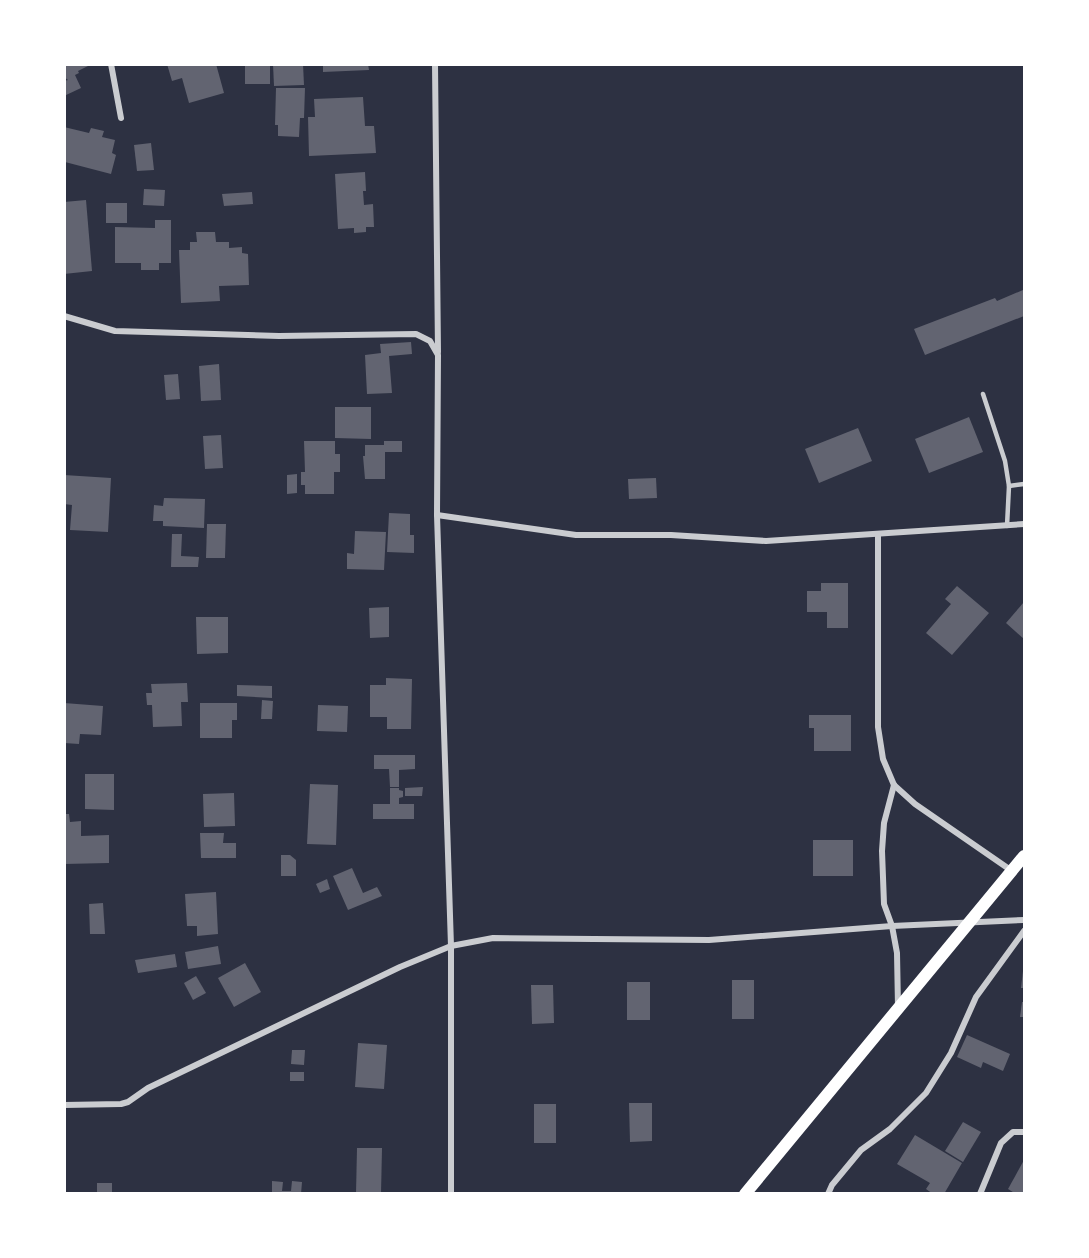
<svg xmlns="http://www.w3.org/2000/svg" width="1089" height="1258" viewBox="0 0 1089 1258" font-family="Raleway,sans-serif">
<rect width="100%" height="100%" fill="#2d3142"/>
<g fill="#626471">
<polygon points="64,64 92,64 78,71 79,73 75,75 81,88 64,96 64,81 68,80 64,77"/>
<polygon points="167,64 216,64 224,93 189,103 182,78 172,81"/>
<rect x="245" y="64" width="25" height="20"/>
<polygon points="273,64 303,64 304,85 274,86"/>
<polygon points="323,64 368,64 369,70 323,72"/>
<polygon points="276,88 305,88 304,118 300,118 299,137 278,136 278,125 275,125"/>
<polygon points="363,97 365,126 374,126 376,153 309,156 308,117 315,117 314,99"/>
<polygon points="64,127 89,133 91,128 104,131 102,137 115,140 112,153 116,155 111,174 65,162"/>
<polygon points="151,143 154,170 137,171 134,145"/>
<polygon points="365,172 366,191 363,191 364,205 373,204 374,227 366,227 366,232 354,233 354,228 338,229 335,174"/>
<polygon points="144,189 165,190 164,206 143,205"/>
<polygon points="252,192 253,204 224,206 222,194"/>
<polygon points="86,200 92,271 64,274 64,202"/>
<rect x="106" y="203" width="21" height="20"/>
<polygon points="155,220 171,220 171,263 159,263 159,270 141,270 141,263 115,263 115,227 155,228"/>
<polygon points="196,232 215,232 216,242 229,242 229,248 242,247 242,253 248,254 249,285 219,286 220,301 181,303 179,250 190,250 190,242 197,242"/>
<polygon points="1023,290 1024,316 925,355 914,329 995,298 997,301"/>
<polygon points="411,342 412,354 389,356 392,393 367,394 365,355 381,353 380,344"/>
<polygon points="219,364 221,400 201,401 199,366"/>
<polygon points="178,374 180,399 166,400 164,375"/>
<polygon points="335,407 371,407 371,439 335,438"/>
<polygon points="969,417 983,452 929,473 915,439"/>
<polygon points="858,428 872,461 819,483 805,449"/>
<polygon points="221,435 223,468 205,469 203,436"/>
<polygon points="304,441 335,441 335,454 340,454 340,472 334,472 334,494 305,494 305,485 301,485 301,472 305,472"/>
<polygon points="384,441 402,441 402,452 385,452 385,479 365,479 363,456 365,456 365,445 384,445"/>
<polygon points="297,474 297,493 287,494 287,475"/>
<polygon points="64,475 111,478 108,532 70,530 72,505 64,504"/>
<polygon points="656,478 657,498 629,499 628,479"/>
<polygon points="164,498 205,499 204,528 163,526 163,521 153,521 154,505 163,506"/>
<polygon points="389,513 410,514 410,535 414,535 414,553 387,552"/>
<polygon points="207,524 226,524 225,558 206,558"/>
<polygon points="355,531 386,532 384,570 347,569 347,553 354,554"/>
<polygon points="172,534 182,534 181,556 199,557 198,567 171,567"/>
<polygon points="821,583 848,583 848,628 827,628 827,612 807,612 807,591 821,591"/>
<polygon points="957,586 989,613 952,655 926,633 951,604 945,599"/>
<polygon points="1024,602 1024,639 1006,623"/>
<polygon points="389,607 389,637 370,638 369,608"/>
<polygon points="196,617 228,617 228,653 197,654"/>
<polygon points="386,678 412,679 411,729 387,729 387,717 370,717 370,685 386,685"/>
<polygon points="187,683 188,702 181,702 182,726 153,727 152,705 147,705 146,693 152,693 151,684"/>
<polygon points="237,685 272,686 272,698 237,696"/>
<polygon points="262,700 273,701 272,719 261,719"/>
<polygon points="64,703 103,706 101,735 80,734 79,744 64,743"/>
<polygon points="200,703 237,703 237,720 232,720 232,738 200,738"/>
<polygon points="318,705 348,706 347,732 317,731"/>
<polygon points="809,715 851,715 851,751 814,751 814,728 809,728"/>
<polygon points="374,755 415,755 415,769 399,770 399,787 390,787 389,769 374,769"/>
<polygon points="85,774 114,774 114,810 85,809"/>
<polygon points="310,784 338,785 336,845 307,844"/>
<polygon points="423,787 422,796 405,796 405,788"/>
<polygon points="390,788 399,788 399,790 403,791 403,797 399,798 399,804 414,804 414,819 373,819 373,804 390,804"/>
<polygon points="234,793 235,826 204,827 203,794"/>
<polygon points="64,814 69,814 70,822 81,821 81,836 109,835 109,863 64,864"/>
<polygon points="200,833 224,833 223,843 236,843 236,858 201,858"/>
<rect x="813" y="840" width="40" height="36"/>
<polygon points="281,855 290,855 296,860 296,876 281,876"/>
<polygon points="352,868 363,893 377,887 382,896 348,910 333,876"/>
<polygon points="327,879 330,889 320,893 316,884"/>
<polygon points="216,892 218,934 197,936 197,926 187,926 185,894"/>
<polygon points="103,903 105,934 90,934 89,904"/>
<polygon points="218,946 221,964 188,969 185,952"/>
<polygon points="175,954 177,967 138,973 135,960"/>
<polygon points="245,963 261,992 234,1007 218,978"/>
<polygon points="1023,971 1024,972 1024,988 1021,988"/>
<polygon points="196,976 206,993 193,1000 184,983"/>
<rect x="732" y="980" width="22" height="39"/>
<rect x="627" y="982" width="23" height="38"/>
<polygon points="531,985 553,985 554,1023 532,1024"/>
<polygon points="1022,1002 1024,1002 1024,1017 1020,1017"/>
<polygon points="967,1035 1010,1054 1003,1071 983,1062 981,1068 957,1057"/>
<polygon points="358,1043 387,1045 384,1089 355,1087"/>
<polygon points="292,1050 305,1050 304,1065 291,1064"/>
<rect x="290" y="1072" width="14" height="9"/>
<polygon points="629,1103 652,1103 652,1141 630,1142"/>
<rect x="534" y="1104" width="22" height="39"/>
<polygon points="963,1122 981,1132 963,1162 945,1151"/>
<polygon points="915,1135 962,1163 944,1194 933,1194 926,1189 930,1183 897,1164"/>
<polygon points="357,1148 382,1148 381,1194 356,1194"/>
<polygon points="1024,1160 1024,1194 1016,1194 1008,1189"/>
<polygon points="272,1181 283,1182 282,1191 291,1191 292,1181 302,1182 301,1194 272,1194"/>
<rect x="97" y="1183" width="15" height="11"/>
</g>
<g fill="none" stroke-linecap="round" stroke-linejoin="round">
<g stroke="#caccd0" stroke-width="4.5">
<polyline points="983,394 1005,461 1009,486 1007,526"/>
<polyline points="1009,486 1024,484"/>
</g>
<g stroke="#caccd0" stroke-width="6">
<polyline points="111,64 121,118"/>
<polyline points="435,64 438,352"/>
<polyline points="64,316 115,331 279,336 416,334 430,341 438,355 437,515 451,946 451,1194"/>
<polyline points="437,515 576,535 671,535 766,541 1024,524"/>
<polyline points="878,535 878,727 883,759 894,785 915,804 1012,871"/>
<polyline points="894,785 884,823 882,851 884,904 892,926 897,953 898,1007"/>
<polyline points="64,1105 121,1104 128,1102 148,1088 400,967 451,946 493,938 709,940 892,926 1024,920"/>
<polyline points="828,1194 832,1185 861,1150 890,1129 926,1093 951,1053 976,997 1024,931"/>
<polyline points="980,1194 1001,1143 1013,1132 1024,1132"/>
</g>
<polyline stroke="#fff" stroke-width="12" points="745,1194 1024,856"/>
</g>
<rect width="1089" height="1258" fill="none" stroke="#ffffff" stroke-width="132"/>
</svg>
